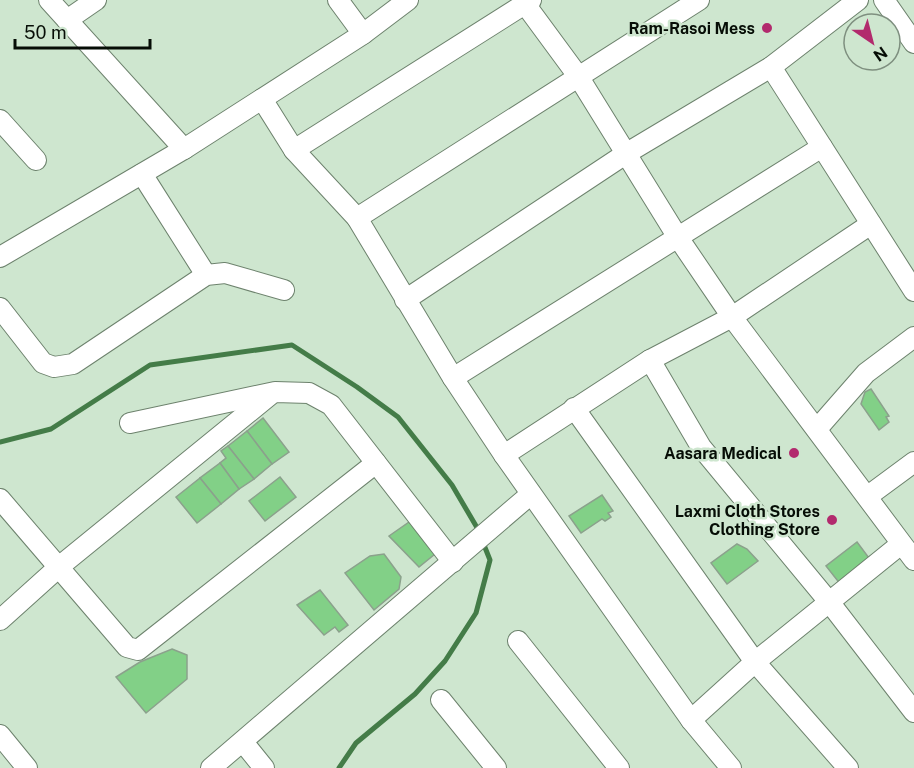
<svg xmlns="http://www.w3.org/2000/svg" width="914" height="768" viewBox="0 0 914 768" font-family="'Public Sans',sans-serif">
<rect width="100%" height="100%" fill="#cee6cf"/>
<g fill="none" stroke-linecap="round" stroke-linejoin="round">
<g stroke="#447c48" stroke-width="5">
<polyline points="0,442 51,429 150,365 292,345 357,387 398,417 452,485 479,531"/>
<polyline points="339,768 356,743 415,694 445,661 476,613 490,560 482,540"/>
</g>
</g>
<g fill="#82d087" stroke="#8ba18c" stroke-width="1.5">
<polygon points="871,389 889,416 886,417 889,422 879,430 861,404 865,392"/>
<polygon points="263,418 289,452 272,464 247,431"/>
<polygon points="247,431 272,464 254,479 228,446"/>
<polygon points="228,446 254,479 239,489 220,463 226,458 221,451"/>
<polygon points="220,463 239,489 221,504 200,478"/>
<polygon points="280,477 296,497 265,521 249,501"/>
<polygon points="200,478 221,504 197,523 176,497"/>
<polygon points="602,495 613,511 608,513 611,517 605,521 602,519 581,533 569,516"/>
<polygon points="412,520 440,550 419,567 389,536"/>
<polygon points="857,542 872,562 841,585 826,566"/>
<polygon points="737,544 747,549 758,561 727,584 711,563"/>
<polygon points="384,554 401,577 399,589 374,610 345,573 370,556"/>
<polygon points="320,590 348,625 339,632 335,627 324,635 297,605"/>
<polygon points="172,649 187,655 187,679 146,713 116,677 140,662"/>
</g>
<g fill="none" stroke-linecap="round" stroke-linejoin="round">
<defs>
<g id="minor">
<polyline points="49,0 184,149"/>
<polyline points="338,0 363,34"/>
<polyline points="884,0 914,43"/>
<polyline points="525,4 578,76 677,236 732,317 914,560"/>
<polyline points="67,20 96,0"/>
<polyline points="771,67 914,291"/>
<polyline points="262,99 294,150 357,218 453,378 504,455 691,720 731,768"/>
<polyline points="0,120 36,160"/>
<polyline points="294,150 531,0"/>
<polyline points="142,174 206,275"/>
<polyline points="357,218 699,0"/>
<polyline points="0,257 184,149 363,34 408,0"/>
<polyline points="405,300 627,153 771,67 858,0"/>
<polyline points="0,308 43,363 54,367 73,364 206,275 225,273 284,290"/>
<polyline points="650,360 701,447 830,603 914,712"/>
<polyline points="453,378 822,147"/>
<polyline points="574,408 755,662 848,768"/>
<polyline points="130,423 275,392 309,393 331,405 453,562"/>
<polyline points="817,429 866,373 914,337"/>
<polyline points="504,455 650,360 732,317 871,224"/>
<polyline points="868,496 914,462"/>
<polyline points="0,499 127,647 138,650 376,463"/>
<polyline points="0,620 60,566 270,395"/>
<polyline points="518,641 619,768"/>
<polyline points="441,700 496,768"/>
<polyline points="691,720 755,662 901,544"/>
<polyline points="0,735 27,768"/>
<polyline points="243,742 264,768"/>
<polyline points="211,768 531,494"/>
</g>
</defs>
<use href="#minor" stroke="#6d826d" stroke-width="22"/>
<use href="#minor" stroke="#fff" stroke-width="20"/>
</g>
<g fill="#b22a6d" stroke="#cee6cf" stroke-width="2">
<circle cx="767" cy="28" r="6"/>
<circle cx="794" cy="453" r="6"/>
<circle cx="832" cy="520" r="6"/>
</g>
<g text-anchor="middle" stroke-width="5" stroke-linejoin="round" paint-order="stroke">
<g font-size="16" font-weight="bold" fill="#060d06" stroke="#cee6cf" text-anchor="end">
<text x="755" y="34">Ram-Rasoi Mess</text>
<text x="782" y="459">Aasara Medical</text>
<text x="820" y="517">Laxmi Cloth Stores<tspan x="820" dy="18">Clothing Store</tspan></text>
</g>
</g>
<g transform="translate(872 42) rotate(145)"><circle r="28" fill="#cee6cf" stroke="#7e8f7f" stroke-width="1.5"/>
<path d="M0-4.5L10 22L0 15L-10 22Z" fill="#b22a6d"/>
<text y="-9" font-size="16" font-weight="bold" text-anchor="middle" fill="#060d06">N</text>
</g>
<path d="M15 39v9h135v-9" fill="none" stroke="#060d06" stroke-width="3"/>
<text x="24" y="39" font-size="18" fill="#060d06" stroke="#cee6cf" stroke-width="4.5" paint-order="stroke">50 m</text>
</svg>
